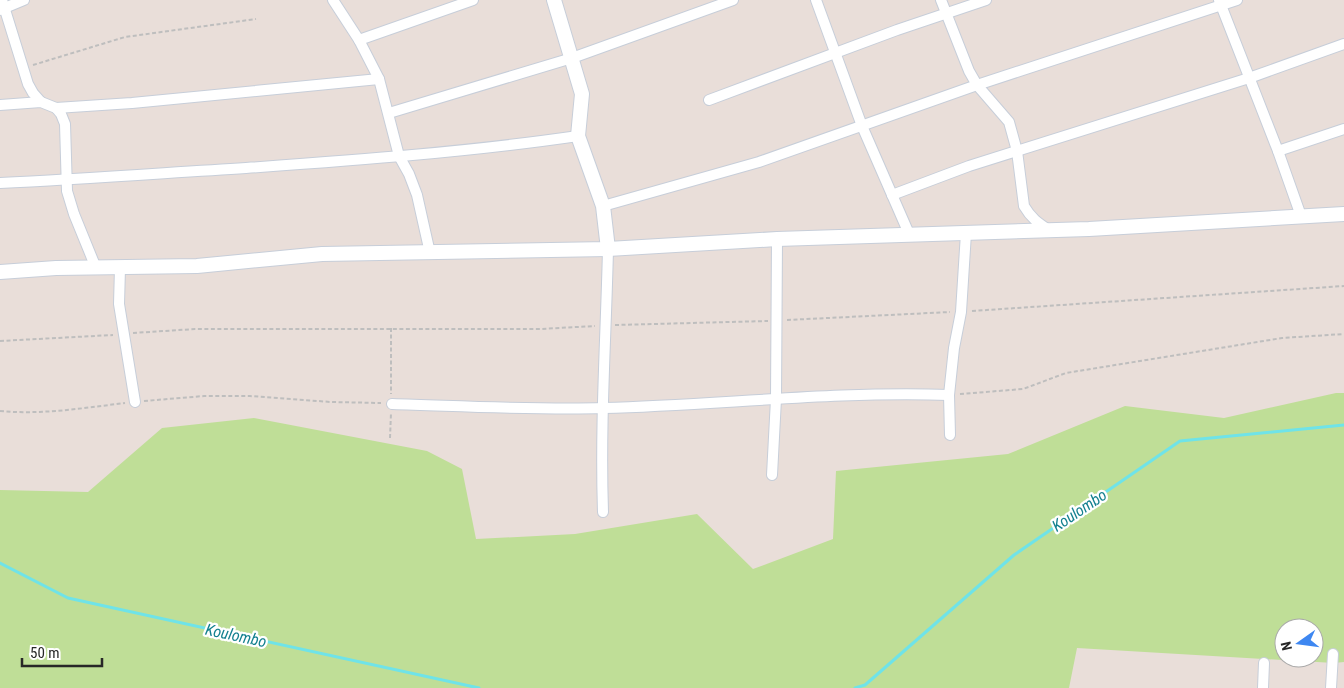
<svg xmlns="http://www.w3.org/2000/svg" width="1344" height="688" viewBox="0 0 1344 688" font-family="'Roboto Condensed',sans-serif">
<rect width="100%" height="100%" fill="#e9ded9"/>
<path fill="#bfde97" fill-rule="evenodd" d="M1336,393H1344V662L1334,663L1077,648L1069,688H0V490L88,492L162,428L254,418L427,451L462,469L476,539L575,534L697,514L753,569L833,539L836,471L1008,454L1125,406L1224,418ZM1284,628H1314V658H1284Z"/>
<g fill="none" stroke-linecap="round" stroke-linejoin="round">
<g stroke="#6fe3e8" stroke-width="3">
<polyline points="0,563 68,598 479,688"/>
<polyline points="855,688 865,685 1014,555 1180,441 1344,425"/>
</g>
<defs>
<g id="street">
<polyline points="2,0 28,84 33,93 41,102"/>
<polyline points="333,0 359,40 379,79 399,156 409,174 417,195 430,253"/>
<polyline points="816,0 862,126 910,236"/>
<path d="M941,0L969,71L977,85L1009,122L1017,151L1024,206C1031,218 1038,223 1049,230"/>
<polyline points="1219,0 1278,151 1301,216"/>
<polyline points="0,10 24,0"/>
<polyline points="359,40 473,0"/>
<polyline points="709,100 897,30 986,0"/>
<polyline points="0,105 41,102 56,108 132,103 379,79"/>
<polyline points="56,108 61,114 65,124 67,191 74,214 96,268"/>
<polyline points="389,113 572,58 733,0"/>
<polyline points="1278,151 1344,129"/>
<path d="M0,183C82,179 164,173 246,168C357,160 468,152 578,136"/>
<polyline points="892,195 969,166 1249,78 1344,44"/>
<polyline points="603,206 759,162 977,85 1237,0"/>
<polyline points="120,268 119,304 135,402"/>
<path d="M392,404C462,406 533,410 604,408C719,405 834,391 949,395"/>
<polyline points="950,435 949,395 954,348 961,312 966,233"/>
<polyline points="772,475 776,399 777,239"/>
<path d="M603,512C600,424 606,336 608,249"/>
<polyline points="1263,688 1264,663"/>
<polyline points="1331,688 1333,654"/>
</g>
<g id="secondary">
<polyline points="554,0 582,94 578,136 603,206 608,249"/>
<polyline points="0,272 56,268 197,266 322,254 608,249 777,239 1089,229 1344,214"/>
</g>
</defs>
<use href="#street" stroke="#c7ced9" stroke-width="12"/>
<use href="#secondary" stroke="#c7ced9" stroke-width="16"/>
<g stroke="#bebebe" stroke-width="2" stroke-dasharray="4 2.5" stroke-linecap="butt">
<polyline points="33,65 125,37 256,19"/>
<polyline points="972,311 1344,286"/>
<polyline points="787,320 950,312"/>
<polyline points="615,325 768,321"/>
<polyline points="391,328 391,394"/>
<polyline points="133,333 195,329 541,329 595,326"/>
<polyline points="0,341 113,335"/>
<polyline points="960,394 1023,389 1066,373 1282,338 1344,334"/>
<polyline points="144,401 204,396 250,396 331,402 381,403"/>
<path d="M0,411C41,415 84,408 125,403"/>
<polyline points="390,438 391,413"/>
</g>
<use href="#street" stroke="#fff" stroke-width="10"/>
<use href="#secondary" stroke="#fff" stroke-width="14"/>
</g>
<g text-anchor="middle" stroke-width="4.5" stroke-linejoin="round" paint-order="stroke">
<g font-size="16" font-style="italic" fill="#13808f" stroke="#fff">
<text transform="translate(1079 510) rotate(-34)" y="6">Koulombo</text>
<text transform="translate(236 635) rotate(12)" y="6">Koulombo</text>
</g>
</g>
<g transform="translate(1299 643) rotate(256)"><circle r="24" fill="#ffffff" stroke="#a9a9a9"/>
<path d="M0-4L9 19L0 12L-9 19Z" fill="#3e87f1"/>
<text y="-8" font-size="14" font-weight="bold" text-anchor="middle" fill="#272727">N</text>
</g>
<path d="M22 658v8h80v-8" fill="none" stroke="#272727" stroke-width="2.5"/>
<text x="30" y="658" font-size="15" fill="#272727" stroke="#ffffff" stroke-width="4" paint-order="stroke">50 m</text>
</svg>
